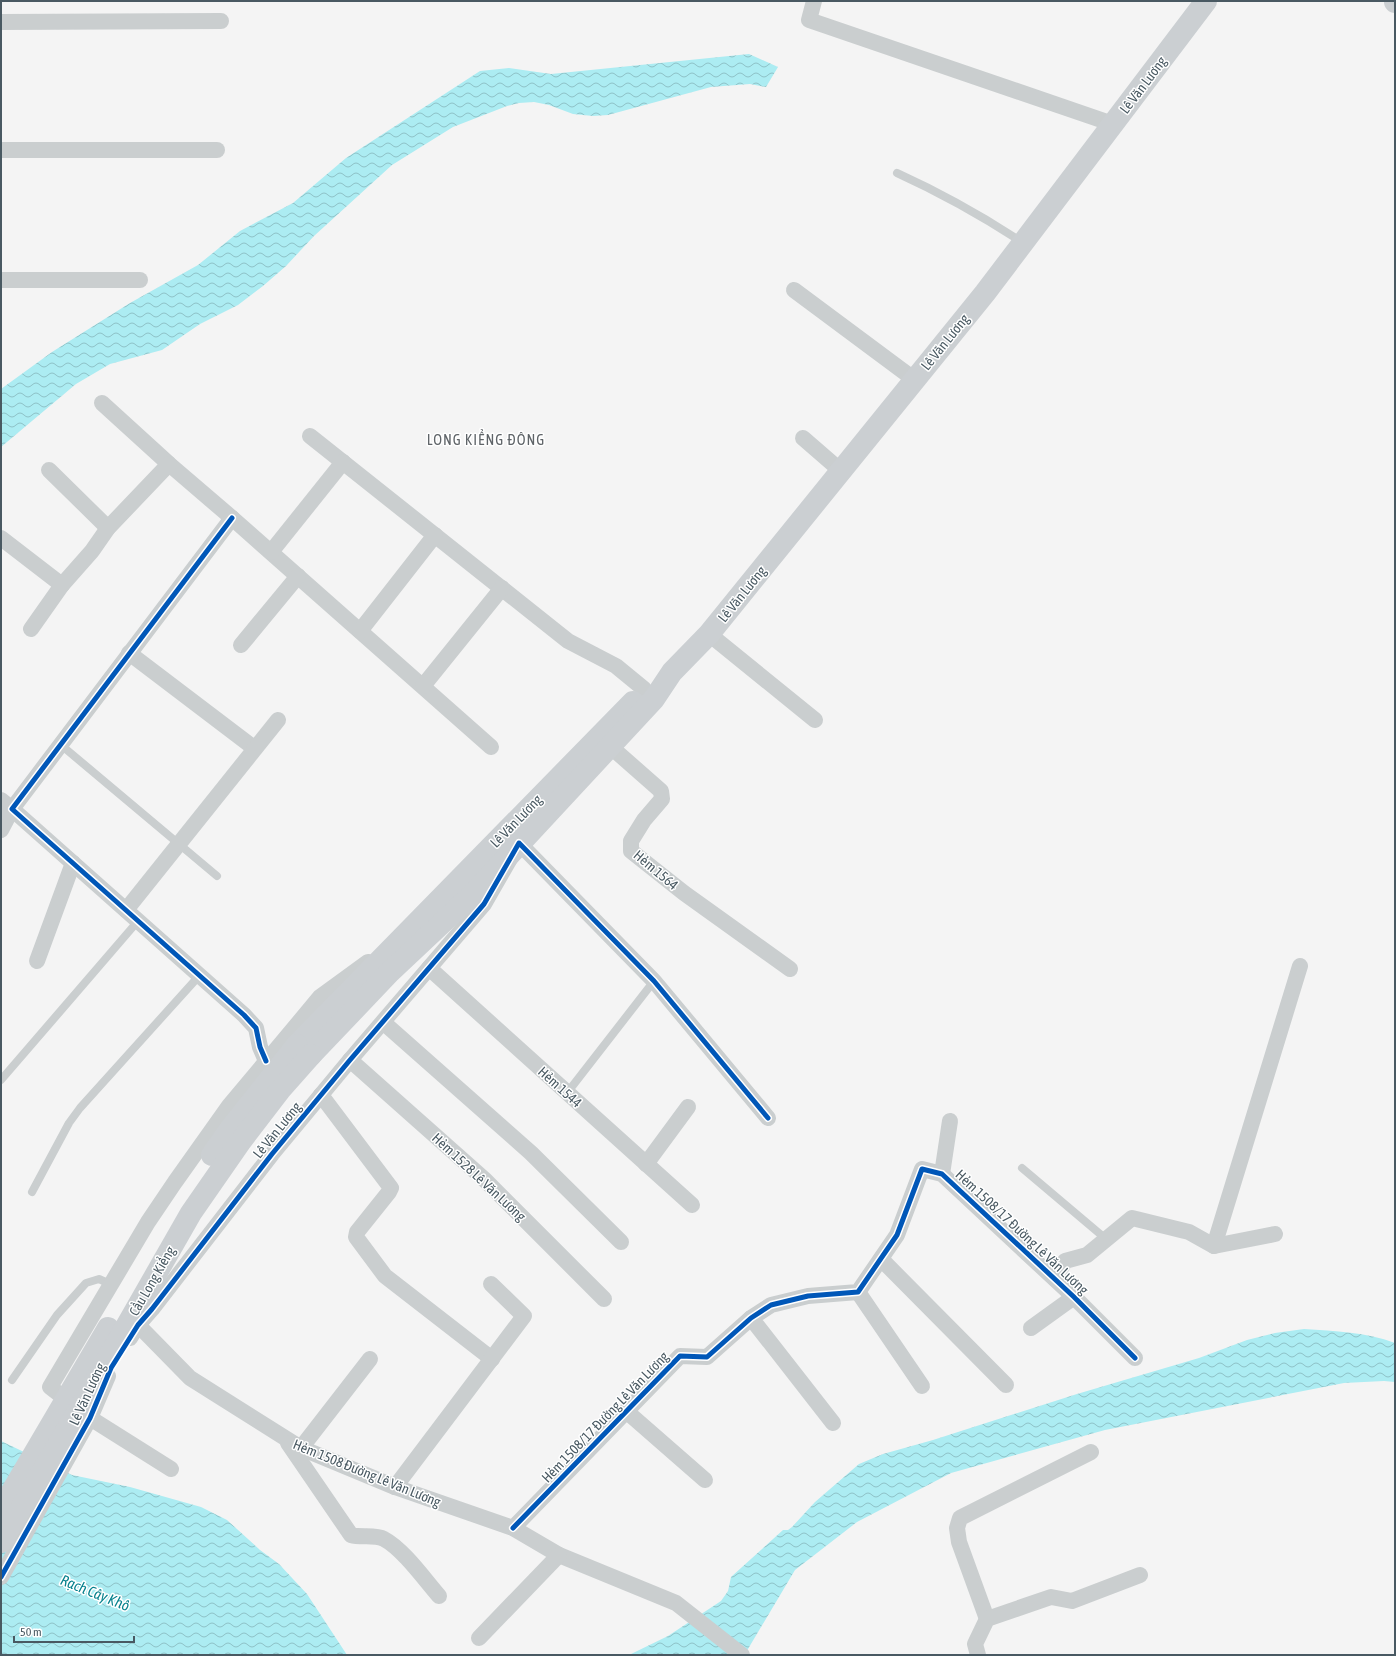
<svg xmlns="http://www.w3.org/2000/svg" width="1396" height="1656" viewBox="0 0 1396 1656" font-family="'Asap Condensed',sans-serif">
<defs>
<pattern id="water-waves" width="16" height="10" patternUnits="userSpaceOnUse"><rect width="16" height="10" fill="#acecf2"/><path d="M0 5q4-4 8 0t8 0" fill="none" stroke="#8ec2c7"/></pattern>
</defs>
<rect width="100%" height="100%" fill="#f4f4f4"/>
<g fill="url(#water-waves)">
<polygon points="749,54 778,67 766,87 750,84 711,87 608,115 593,116 573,114 549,105 534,102 519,103 507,106 453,127 392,165 314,236 286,266 263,286 238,305 200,324 162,350 110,364 76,384 1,447 1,389 52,352 130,303 198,265 240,231 293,203 346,158 480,71 509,68 551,74"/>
<path d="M1304,1329C1335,1331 1366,1332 1395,1343V1382L1384,1381L1344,1383L1105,1430L951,1473L857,1522L795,1570L745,1654L629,1655L668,1636L721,1601L728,1591L731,1577L783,1530H788L792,1527L815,1502L859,1464L883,1454L933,1440L1077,1394L1199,1358L1247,1340L1275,1333Z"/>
<polygon points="1,1441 72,1475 130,1487 201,1507 227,1520 260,1550 279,1564 307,1594 347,1655 1,1655"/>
</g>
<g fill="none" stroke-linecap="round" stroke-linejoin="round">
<g stroke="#cacecf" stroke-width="8">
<path d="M897,173C941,193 982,216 1022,242"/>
<polyline points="61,745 217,876"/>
<polyline points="1,1080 138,921"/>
<polyline points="567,1093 654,981"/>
<polyline points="1022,1168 1106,1239"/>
<polyline points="32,1192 69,1123 80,1108 199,976"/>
<polyline points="12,1380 57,1315 86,1283 99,1279 110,1284"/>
</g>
<g stroke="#cacecf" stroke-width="16">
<polyline points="814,1 809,20 1113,124"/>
<polyline points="1,22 221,21"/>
<polyline points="1,150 217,150"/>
<polyline points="1,280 140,280"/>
<polyline points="794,290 915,380"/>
<polyline points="102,403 169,464 232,518 491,747"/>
<polyline points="310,436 568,641 616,666 644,689"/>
<polyline points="803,438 841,471"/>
<polyline points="49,470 108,528"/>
<polyline points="232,518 12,809 244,1015 256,1028 260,1047 266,1061"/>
<polyline points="1,538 62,585"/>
<polyline points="271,552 343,462"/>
<polyline points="31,629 62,585 92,551 108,528 169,464"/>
<polyline points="360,631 435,535"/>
<polyline points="709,634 815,720"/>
<polyline points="241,645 298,576"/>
<polyline points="129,653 254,748"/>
<polyline points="423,686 502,588"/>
<polyline points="611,747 661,791 662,799 644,820 631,841 631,851 684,893 790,969"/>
<polyline points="1,800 12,809 1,830"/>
<polyline points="126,910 278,720"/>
<polyline points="37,961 73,863"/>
<polyline points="429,968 692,1205"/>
<polyline points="384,1023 531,1153 621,1242"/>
<polyline points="350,1060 484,1179 604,1299"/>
<polyline points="321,1095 391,1188 389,1192 357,1232 356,1237 385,1276 492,1359"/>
<polyline points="646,1164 688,1107"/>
<polyline points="942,1174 950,1121"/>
<polyline points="1214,1246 1300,966"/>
<polyline points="881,1259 1006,1385"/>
<polyline points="1055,1279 1065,1261 1087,1255 1132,1218 1189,1232 1214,1246 1275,1234"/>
<polyline points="858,1292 922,1386"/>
<polyline points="751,1318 833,1423"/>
<polyline points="138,1325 190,1378 301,1448 395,1487 513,1528 559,1555 676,1603 742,1655"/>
<polyline points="1031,1328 1074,1297"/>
<polyline points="130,1338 138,1325 152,1309 272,1154 350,1060 484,904 519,843 654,981 768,1118"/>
<polyline points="626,1411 705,1480"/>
<path d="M288,1443L351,1535C361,1538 375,1534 384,1539C403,1549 425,1580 439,1596"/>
<polyline points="301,1448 370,1359"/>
<polyline points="171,1469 90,1418 50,1387 148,1222 175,1182 229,1106 320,997 368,962"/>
<polyline points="395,1487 524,1316 491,1284"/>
<polyline points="513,1528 680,1356 707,1357 751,1318 771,1305 808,1296 858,1292 897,1235 922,1169 942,1174 1074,1297 1135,1358"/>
<polyline points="1,1577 90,1418 108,1376"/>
<polyline points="987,1619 959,1542 957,1528 960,1518 1091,1452"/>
<polyline points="479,1638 559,1555"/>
<polyline points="978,1655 975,1644 987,1619 1051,1597 1072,1601 1140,1575"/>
</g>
<g stroke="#cbcfd2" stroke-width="22">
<polyline points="1395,1 1395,2"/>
<polyline points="297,1045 633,702"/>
<polyline points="311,1055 390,972 473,894 654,699 672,672 709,634 985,293 1206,1"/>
</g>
<g stroke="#cbcfd2" stroke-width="22">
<polyline points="212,1155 231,1128 297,1045"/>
<polyline points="1,1510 108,1328"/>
<polyline points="1,1542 75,1416 191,1213 241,1141 280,1090 311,1055"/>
</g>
<defs>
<g id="cycleway">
<polyline points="232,518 12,809 244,1015 256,1028 260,1047 266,1061"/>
<polyline points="513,1528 680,1356 707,1357 751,1318 771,1305 808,1296 858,1292 897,1235 922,1169 942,1174 1074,1297 1135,1358"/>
<polyline points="1,1577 90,1418 111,1368 138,1325 152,1309 272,1154 350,1060 484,904 519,843 654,981 768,1118"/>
</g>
</defs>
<use href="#cycleway" stroke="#fff" stroke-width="8"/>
<use href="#cycleway" stroke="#0057b8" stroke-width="5"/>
</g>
<g text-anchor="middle" stroke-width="3" stroke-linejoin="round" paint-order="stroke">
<g font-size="14" fill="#495962" stroke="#fff">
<text transform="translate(1143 85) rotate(-53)" y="5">Lê Văn Lương</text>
<text transform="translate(945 342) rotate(-51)" y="5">Lê Văn Lương</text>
<text transform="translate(742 594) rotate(-51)" y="5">Lê Văn Lương</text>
<text transform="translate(516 821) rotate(-46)" y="5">Lê Văn Lương</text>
<text transform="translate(656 870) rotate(40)" y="5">Hẻm 1564</text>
<text transform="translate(560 1087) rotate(42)" y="5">Hẻm 1544</text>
<text transform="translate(277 1130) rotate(-51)" y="5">Lê Văn Lương</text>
<text transform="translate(479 1177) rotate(43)" y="5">Hẻm 1528 Lê Văn Lương</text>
<text transform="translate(1022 1232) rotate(43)" y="5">Hẻm 1508/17 Đường Lê Văn Lương</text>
<text transform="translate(152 1281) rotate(-60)" y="5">Cầu Long Kiểng</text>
<text transform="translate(87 1394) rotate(-65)" y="5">Lê Văn Lương</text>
<text transform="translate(605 1417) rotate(-46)" y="5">Hẻm 1508/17 Đường Lê Văn Lương</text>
<text transform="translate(367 1473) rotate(22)" y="5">Hẻm 1508 Đường Lê Văn Lương</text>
</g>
<g font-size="15" letter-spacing="1" fill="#5f6468" stroke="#fff">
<text x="486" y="445">LONG KIỂNG ĐÔNG</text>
</g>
<g font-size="15" font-style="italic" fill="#08828e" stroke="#fff">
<text transform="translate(95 1593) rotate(22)" y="5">Rạch Cây Khô</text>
</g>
</g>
<rect width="1396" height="1656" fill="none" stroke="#495962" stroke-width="4"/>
<path d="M14 1636v6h120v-6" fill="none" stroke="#495962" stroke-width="2"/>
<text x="20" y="1636" font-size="12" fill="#495962" stroke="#ffffff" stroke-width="3" paint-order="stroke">50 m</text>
</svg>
